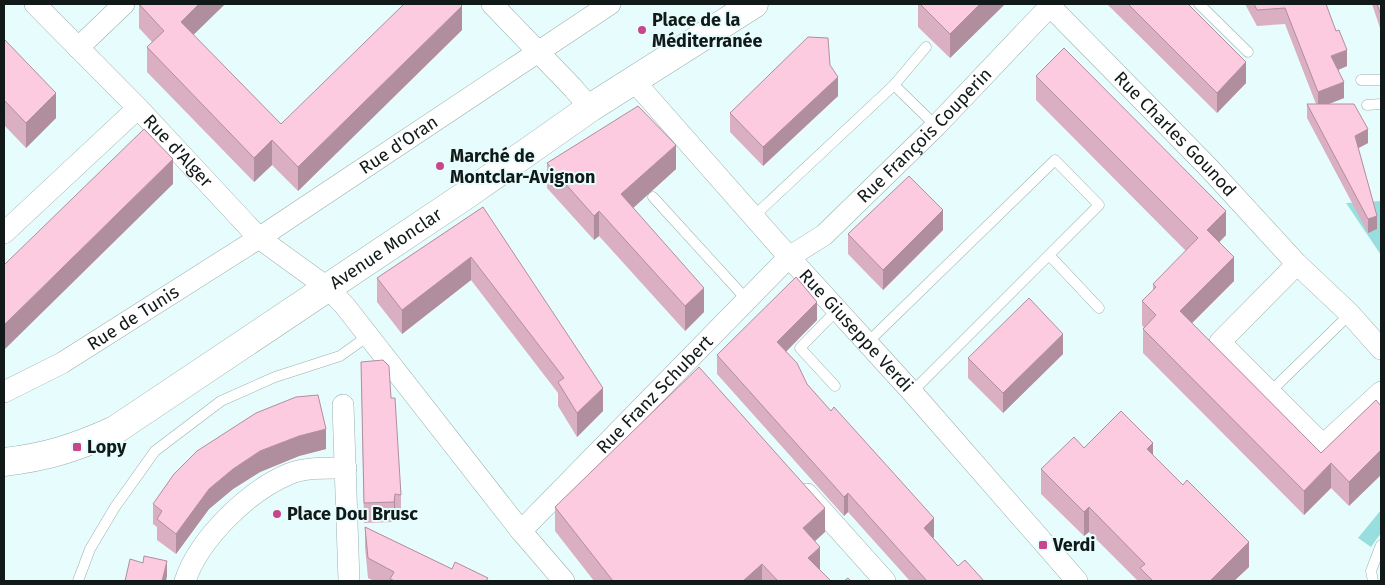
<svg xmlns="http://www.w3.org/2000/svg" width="1385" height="585" viewBox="0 0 1385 585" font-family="'Fira Sans',sans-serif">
<rect width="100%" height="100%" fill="#e7fdfd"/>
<g fill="#98dedf">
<polygon points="1381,201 1381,255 1346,203"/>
<polygon points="1381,510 1381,533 1371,547 1358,538"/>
</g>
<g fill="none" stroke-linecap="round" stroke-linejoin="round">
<defs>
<g id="lane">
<polyline points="1199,4 1248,52"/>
<polyline points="1361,80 1381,80"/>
<polyline points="894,85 926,47"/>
<polyline points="1367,105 1381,104"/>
<polyline points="653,197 747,300"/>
<polyline points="753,217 894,85 936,126"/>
<polyline points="1050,256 1099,308"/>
<polyline points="867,343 1055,160 1099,205 912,392"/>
<polyline points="835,386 800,348 837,310"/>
<polyline points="1269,393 1350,314"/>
<polyline points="78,581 90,549 115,507 155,451 221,401 275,377 340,356 368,336"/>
<polyline points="1373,581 1371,571 1381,545"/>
</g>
<g id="street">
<path id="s1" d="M35,4L138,108L259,238L328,288L345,306L521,531L564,581"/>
<polyline points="492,4 573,88 590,108"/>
<path id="s2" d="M1050,6L1208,167L1297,264L1350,314L1381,349"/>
<polyline points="78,48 124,4"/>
<path id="s3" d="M634,81L789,257L912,392L1077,581"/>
<polyline points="4,233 138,108"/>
<polyline points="1297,264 1220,342 1323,445 1381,392"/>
<path id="s4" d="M4,392L62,363L259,238L610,4"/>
<polyline points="343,405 349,581"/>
<polyline points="807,494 885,581"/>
<path id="s5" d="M521,531L789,257L824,235L936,126L1052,4"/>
<path d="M185,581C199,539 248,491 289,474C305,467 328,468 346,468"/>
</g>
<g id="secondary">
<path id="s6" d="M4,462C47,457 75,448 115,430L469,193L590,108L754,4"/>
</g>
</defs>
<use href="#lane" stroke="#9bafaf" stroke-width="11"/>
<use href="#street" stroke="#9bafaf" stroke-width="22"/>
<use href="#secondary" stroke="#9bafaf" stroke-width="29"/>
<use href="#lane" stroke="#fff" stroke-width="10"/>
<use href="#street" stroke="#fff" stroke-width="21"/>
<use href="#secondary" stroke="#fff" stroke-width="28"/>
</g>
<g fill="#d9afc1">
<polygon points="139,4 225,4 193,35 281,124 462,30 298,191 272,165 254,182 147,72 147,47 152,42 139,28"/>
<polygon points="918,4 1005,4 950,58 918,27"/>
<polygon points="1107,4 1188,4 1246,83 1217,113"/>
<polygon points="1245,4 1326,4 1347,66 1338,70 1344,98 1329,104 1368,143 1358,148 1377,229 1368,233 1307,118 1307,104 1316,104 1285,24 1257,26"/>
<polygon points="1372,4 1381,4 1381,31"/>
<polygon points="4,39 56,118 26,148 4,125"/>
<polygon points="830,65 838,96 763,166 730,132 730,113"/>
<polygon points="1036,76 1226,235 1219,242 1234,281 1192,323 1321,453 1376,400 1349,506 1331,488 1304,515 1143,353 1143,329 1144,328 1142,325 1142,301 1153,290 1153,284 1186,251 1036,100"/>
<polygon points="547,163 676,169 633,208 704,312 685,331 599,236 594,240 547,188"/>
<polygon points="483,207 603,411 577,437 558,406 558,393 471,280 402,334 377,302 377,278"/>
<polygon points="943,230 883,290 848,254 848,234"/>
<polygon points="817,320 786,351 807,384 934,537 933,538 958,566 984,581 910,581 848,512 844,516 717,374 717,355"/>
<polygon points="1063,354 1003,413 968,378 968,358"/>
<polygon points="361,362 391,398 401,495 401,515 395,515 394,522 364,523"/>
<polygon points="326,429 326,449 299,456 260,472 233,489 209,509 176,554 157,540 157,527 153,524 153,504"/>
<polygon points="1084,448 1153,455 1249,567 1234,581 1138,581 1089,532 1084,536 1041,494 1041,469"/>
<polygon points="555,507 825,532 815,541 820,571 831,581 594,581 555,531"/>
<polygon points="365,527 452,569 488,581 374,581 368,578 365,547"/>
</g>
<g fill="#b08e9d">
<polygon points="199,4 225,4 181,47 181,22"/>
<polygon points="980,4 1005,4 950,58 950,34"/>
<polygon points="462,6 462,30 298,191 298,167"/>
<polygon points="1347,50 1347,66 1331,73 1331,56"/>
<polygon points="1246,62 1246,83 1217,113 1217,93"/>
<polygon points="838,77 838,96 763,166 763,147"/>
<polygon points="1344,82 1344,98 1318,108 1318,92"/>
<polygon points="56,93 56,118 26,148 26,123"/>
<polygon points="1368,129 1368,143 1355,150 1355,136"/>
<polygon points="272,140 272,165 254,182 254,158"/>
<polygon points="676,145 676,169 621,219 621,194"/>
<polygon points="173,159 173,184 4,350 4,325"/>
<polygon points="943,210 943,230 883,290 883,270"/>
<polygon points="599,211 599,236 594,240 594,216"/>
<polygon points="1226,211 1226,235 1207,255 1207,230"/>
<polygon points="1377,216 1377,229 1368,233 1368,219"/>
<polygon points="471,257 471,280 402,334 402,310"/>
<polygon points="1234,257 1234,281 1180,335 1180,311"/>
<polygon points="704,288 704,312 685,331 685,306"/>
<polygon points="817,302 817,320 777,361 777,342"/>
<polygon points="1063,334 1063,354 1003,413 1003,393"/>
<polygon points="603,388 603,411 577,437 577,413"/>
<polygon points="326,429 326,449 299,456 260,472 233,489 209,509 176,554 176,534 209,489 233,469 260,451 299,436"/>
<polygon points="1153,443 1153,467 1147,449"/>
<polygon points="1381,450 1381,475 1349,506 1349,482"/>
<polygon points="1331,463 1331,488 1304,515 1304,491"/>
<polygon points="848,493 848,512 844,516 844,497"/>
<polygon points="395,494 395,515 394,522 394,502"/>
<polygon points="1089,507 1089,532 1084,536 1084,512"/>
<polygon points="825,508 825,532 803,552 803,528"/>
<polygon points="934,518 934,537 924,546 924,528"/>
<polygon points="1249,542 1249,567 1234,581 1210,581"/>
<polygon points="820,547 820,571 808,558"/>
<polygon points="167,561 167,576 166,581 162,581"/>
<polygon points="762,564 762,581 743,581"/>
</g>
<g fill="#fccbe0" stroke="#b08e9d">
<polygon points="139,4 199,4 181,22 281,124 404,4 460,4 462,6 298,167 272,140 254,158 147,47 164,31"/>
<polygon points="920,4 980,4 950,34"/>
<polygon points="1128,4 1188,4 1246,62 1217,93"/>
<polygon points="1254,4 1326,4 1336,31 1339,30 1347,50 1331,56 1344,82 1318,92 1285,8 1257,10"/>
<polygon points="1377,4 1381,4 1381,15"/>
<polygon points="808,37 828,38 830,65 838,77 763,147 730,113"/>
<polygon points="4,39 56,93 26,123 4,100"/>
<polygon points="1064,48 1226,211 1207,230 1234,257 1180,311 1321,453 1376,400 1381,406 1381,450 1349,482 1331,463 1304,491 1143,329 1156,315 1142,301 1156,287 1153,284 1198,238 1036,76"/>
<polygon points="1307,104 1354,104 1368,129 1355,136 1377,216 1368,219"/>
<polygon points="638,106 676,145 621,194 704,288 685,306 599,211 594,216 547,163"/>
<polygon points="144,129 173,159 4,325 4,265"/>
<polygon points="909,176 943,210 883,270 848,234"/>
<polygon points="483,207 603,388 577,413 558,382 564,378 471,257 402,310 377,278"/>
<polygon points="796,277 817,302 777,342 797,363 807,384 831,411 834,407 934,518 924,528 958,566 965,560 984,581 927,581 848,493 844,497 717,355"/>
<polygon points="1029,298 1063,334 1003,393 968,358"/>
<polygon points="383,360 389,366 391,398 395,398 401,495 395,494 394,502 364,503 361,362"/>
<polygon points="699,367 825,508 803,528 820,547 808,558 831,581 778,581 762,564 743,581 613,581 555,507"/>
<polygon points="318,395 326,429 299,436 260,451 233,469 209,489 176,534 157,519 162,511 153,504 174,474 197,451 256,413 296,397"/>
<polygon points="1121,411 1153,443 1147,449 1183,485 1187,480 1249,542 1210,581 1153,581 1140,568 1145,564 1089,507 1084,512 1041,469 1074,437 1084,448"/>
<polygon points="365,527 452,569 455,562 488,578 486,581 395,581 390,579 394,572 368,558"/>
<polygon points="144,556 167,561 162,581 125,581 130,559 143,563"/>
<polygon points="848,578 851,581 844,581"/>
</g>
<g fill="#c8468c" stroke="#e7fdfd" stroke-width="2">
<circle cx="642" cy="30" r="5"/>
<circle cx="440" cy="166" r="5"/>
<rect x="72" y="442" width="10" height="10" rx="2.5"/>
<circle cx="277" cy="514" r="5"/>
<rect x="1038" y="540" width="10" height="10" rx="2.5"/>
</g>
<g text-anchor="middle" stroke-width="4" stroke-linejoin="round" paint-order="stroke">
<g font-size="18" font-weight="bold" fill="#111919" stroke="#e7fdfd" text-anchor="start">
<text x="652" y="26">Place de la<tspan x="652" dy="21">Méditerranée</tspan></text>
<text x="450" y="162">Marché de<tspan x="450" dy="21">Montclar-Avignon</tspan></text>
<text x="87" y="453">Lopy</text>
<text x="287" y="520">Place Dou Brusc</text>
<text x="1053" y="551">Verdi</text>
</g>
<g font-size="18" fill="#111919" stroke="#e7fdfd">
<text dy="6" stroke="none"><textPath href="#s2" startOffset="179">Rue Charles Gounod</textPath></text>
<text dy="6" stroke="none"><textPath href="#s5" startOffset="566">Rue François Couperin</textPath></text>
<text dy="6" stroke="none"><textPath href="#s4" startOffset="466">Rue d'Oran</textPath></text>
<text dy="6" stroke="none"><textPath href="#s1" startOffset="205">Rue d'Alger</textPath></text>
<text dy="6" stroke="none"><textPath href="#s6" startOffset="442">Avenue Monclar</textPath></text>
<text dy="6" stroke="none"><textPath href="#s4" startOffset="149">Rue de Tunis</textPath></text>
<text dy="6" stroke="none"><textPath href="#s3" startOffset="334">Rue Giuseppe Verdi</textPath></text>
<text dy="6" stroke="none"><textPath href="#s5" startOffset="191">Rue Franz Schubert</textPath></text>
</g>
</g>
<rect width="1385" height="585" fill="none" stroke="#111919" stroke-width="10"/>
</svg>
